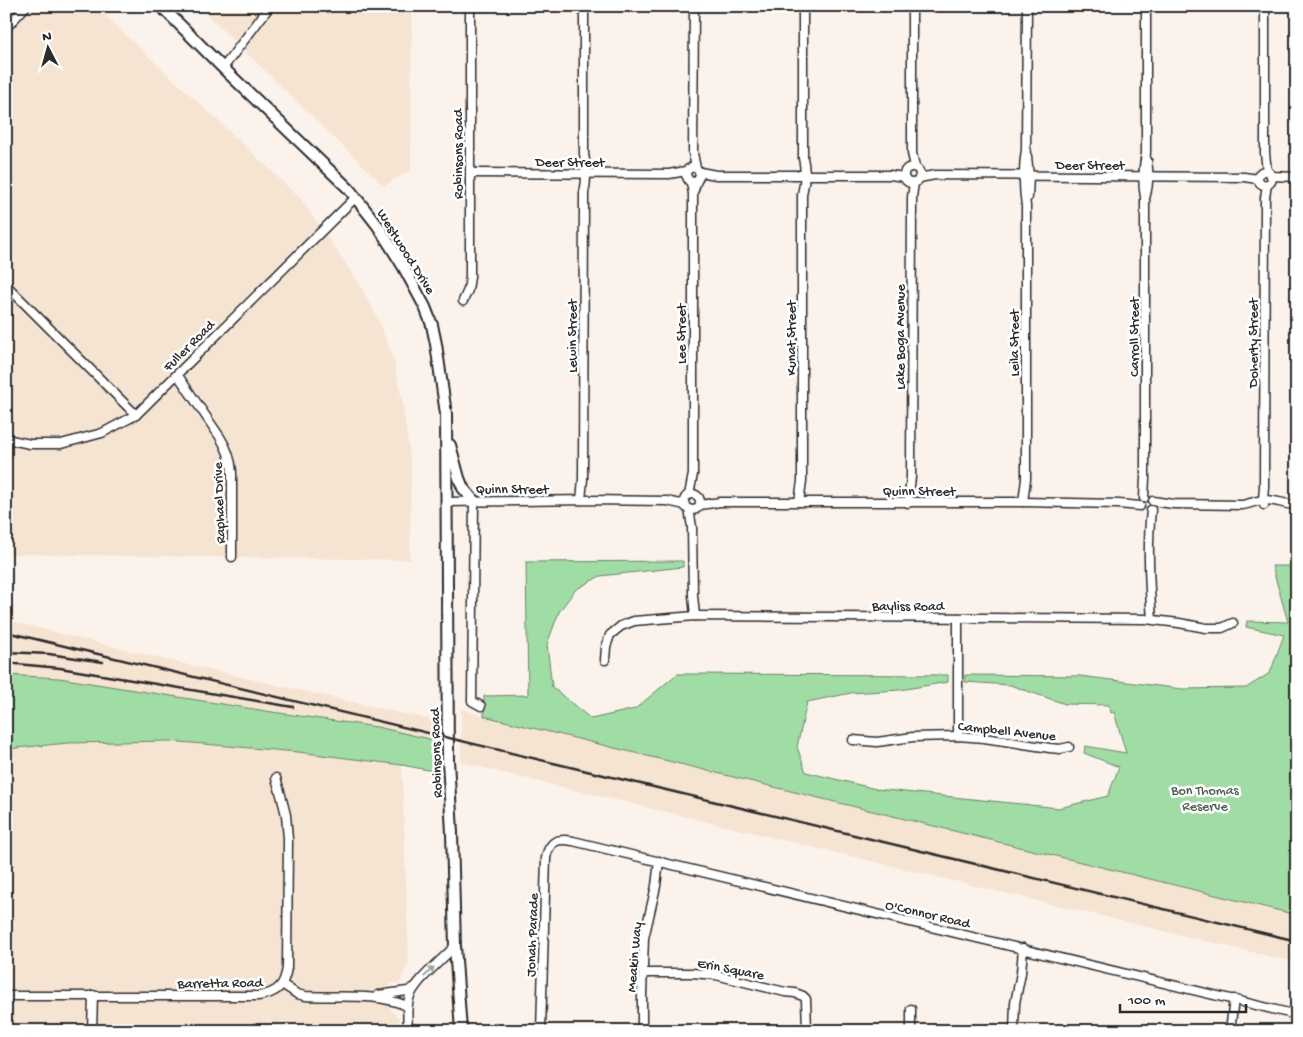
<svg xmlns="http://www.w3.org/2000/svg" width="1303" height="1037" viewBox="0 0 1303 1037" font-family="'Gochi Hand',sans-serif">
<rect width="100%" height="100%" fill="#fbf3eb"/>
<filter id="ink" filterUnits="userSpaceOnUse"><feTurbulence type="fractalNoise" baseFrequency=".02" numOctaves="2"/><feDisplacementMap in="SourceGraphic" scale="10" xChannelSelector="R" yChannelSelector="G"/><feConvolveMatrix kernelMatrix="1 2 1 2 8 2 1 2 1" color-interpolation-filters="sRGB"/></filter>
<g filter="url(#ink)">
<g fill="#f6e4d3">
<polygon points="6,6 96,6 148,56 223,125 301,199 359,283 379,321 393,357 403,404 411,467 410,560 6,554"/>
<polygon points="198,6 412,6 411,170 384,186"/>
<polygon points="6,620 172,661 436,721 434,740 377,727 272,712 59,678 6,675 6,644 11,643 11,640 6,639"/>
<polygon points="461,709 484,716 1297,915 1297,963 503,773 461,762"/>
<polygon points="168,741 298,752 402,765 409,962 400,983 390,984 390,1009 399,1018 399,1031 6,1031 6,749 68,743"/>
</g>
<g fill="#a0dda4" stroke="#668468">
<polygon points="683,561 683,567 600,576 575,590 559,612 547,644 552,687 591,719 635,709 677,674 948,675 948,682 900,690 851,693 807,702 797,747 806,772 876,789 1059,808 1108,796 1119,767 1084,753 1085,746 1126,753 1114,712 1111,713 1109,705 1065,704 1010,685 965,682 965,675 1080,676 1182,689 1246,688 1270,673 1284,635 1246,627 1247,621 1288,622 1272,566 1297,566 1297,915 484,716 484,696 528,695 526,562"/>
<polygon points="6,675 59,678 272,712 377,727 434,740 433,771 402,765 298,752 168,741 68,743 6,749"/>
</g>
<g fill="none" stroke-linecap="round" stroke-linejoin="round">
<defs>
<g id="minor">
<polyline points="694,6 693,153 696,168"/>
<polyline points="912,6 912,153 915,167"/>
<polyline points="1265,6 1265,153 1267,171"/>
<polyline points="6,28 26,6"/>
<polyline points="223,68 270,6"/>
<polyline points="1027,156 1029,176 1028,197"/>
<circle cx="912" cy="175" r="8"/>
<circle cx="1265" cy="178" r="7"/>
<polyline points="700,172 716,175 890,175 904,177"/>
<polyline points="471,173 669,174 686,171"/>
<polyline points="1271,176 1297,177"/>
<polyline points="919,178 935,175 1244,177 1258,179"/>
<path d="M694,190C695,188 695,186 696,183C698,177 703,175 697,169L692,167L687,170L686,175L689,181L694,182"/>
<path d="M1146,195C1149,183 1149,172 1147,160"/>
<polyline points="6,285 136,415"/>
<polyline points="463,301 468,290 470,277 470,6"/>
<path d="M177,374L220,437C227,448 231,459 232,472V557"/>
<polyline points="6,439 30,444 61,444 102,433 136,415 355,198"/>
<circle cx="692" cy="502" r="8"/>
<polyline points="689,495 693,474 693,194 691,182"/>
<path d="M1144,498L1145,478V197C1142,182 1143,169 1146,153V6"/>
<path d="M581,500L583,479L584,193C587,180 587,168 584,154V6"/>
<polyline points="474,501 472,701 481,706"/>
<path d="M1153,501L1173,504L1242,505C1250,504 1257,500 1265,500C1276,500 1286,505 1297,505"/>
<polyline points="447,502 587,500 667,501 685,505"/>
<path d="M799,502L802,481V195C805,182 806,170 803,158V6"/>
<path d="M1023,502L1026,479V206C1023,186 1023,169 1026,149L1027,6"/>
<polyline points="908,503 911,477 912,197 914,183"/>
<polyline points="700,505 720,502 1023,502 1118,504 1140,506"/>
<polyline points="1264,505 1263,500 1264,487 1265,198 1267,184"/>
<polyline points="689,509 692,527 693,595 695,616"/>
<path d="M1151,510C1147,546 1149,583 1152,619"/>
<polyline points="605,660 606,647 610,635 621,626 634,621 695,616 1145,619 1179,623 1206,628 1222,628 1233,623"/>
<polyline points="958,736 958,618"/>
<polyline points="853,740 877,742 913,737 958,736 984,738 1050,748 1060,749 1069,747"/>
<polyline points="643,973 692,973 716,975 785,992 795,993 803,996 806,999 807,1031"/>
<path d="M282,984L297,994L305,996C339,998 375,992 407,1006"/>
<polyline points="378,995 408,991 415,987"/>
<path d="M6,996H258C277,993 284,987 287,968L288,839L286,815L281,795L276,778"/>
<polyline points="92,1031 93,995"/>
<path d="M408,1031C408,1021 406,1009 409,999C413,983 442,960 455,946"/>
<path d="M541,1031L546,858C549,841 557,838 573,841L1297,1015"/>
<polyline points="642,1031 642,994 644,938 656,886 659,861"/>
<polyline points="911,1031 911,1009"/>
<polyline points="1014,1031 1015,1003 1021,973 1023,948"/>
<polyline points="1230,1031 1234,999"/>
</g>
<g id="secondary">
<polyline points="161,6 223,68 349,189 378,226 403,266 425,307 432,325 436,344 446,414 448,760 452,833 455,946 461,1031"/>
<polyline points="450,445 459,478 463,488 474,501"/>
</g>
</defs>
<use href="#minor" stroke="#2b2b2b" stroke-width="11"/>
<use href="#secondary" stroke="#2b2b2b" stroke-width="14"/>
<use href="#minor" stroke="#fff" stroke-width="8"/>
<use href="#secondary" stroke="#fff" stroke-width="10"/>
<g stroke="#2b2b2b" stroke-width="2.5">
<path d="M6,632C436,735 866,840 1297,941"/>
<polyline points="6,652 49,654 103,662"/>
<polyline points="6,663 60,668 293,707"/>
</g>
</g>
<defs><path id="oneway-solid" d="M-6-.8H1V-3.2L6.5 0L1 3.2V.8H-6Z" transform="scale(1.25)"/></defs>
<use fill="#a0a0a0" href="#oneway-solid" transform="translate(429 972) rotate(-45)"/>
</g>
<g text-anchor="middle" stroke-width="5" stroke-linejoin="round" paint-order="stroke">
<g font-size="14" fill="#2b2b2b" stroke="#fff">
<text transform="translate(457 154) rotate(-90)" y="5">Robinsons Road</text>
<text x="570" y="166">Deer Street</text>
<text x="1090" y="169">Deer Street</text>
<text transform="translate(407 251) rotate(58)" y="5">Westwood Drive</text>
<text transform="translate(680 334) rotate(-90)" y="5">Lee Street</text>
<text transform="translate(571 336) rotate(-90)" y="5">Lewin Street</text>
<text transform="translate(899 337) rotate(-90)" y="5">Lake Boga Avenue</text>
<text transform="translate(1133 337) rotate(-90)" y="5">Carroll Street</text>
<text transform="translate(790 338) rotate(-90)" y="5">Kunat Street</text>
<text transform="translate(1013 343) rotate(-90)" y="5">Leila Street</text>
<text transform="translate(1252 343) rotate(-90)" y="5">Doherty Street</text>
<text transform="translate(188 345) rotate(-45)" y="5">Fuller Road</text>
<text x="512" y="493">Quinn Street</text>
<text x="919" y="495">Quinn Street</text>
<text transform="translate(218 503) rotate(-92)" y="5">Raphael Drive</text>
<text x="908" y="610">Bayliss Road</text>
<text transform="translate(1007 730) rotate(6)" y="5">Campbell Avenue</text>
<text transform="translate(435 753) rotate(-92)" y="5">Robinsons Road</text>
<text transform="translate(928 913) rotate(13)" y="5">O'Connor Road</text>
<text transform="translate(531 935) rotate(-88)" y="5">Jonah Parade</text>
<text transform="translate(633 957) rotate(-85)" y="5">Meakin Way</text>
<text transform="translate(731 968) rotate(11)" y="5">Erin Square</text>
<text transform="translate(220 982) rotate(-1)" y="5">Barretta Road</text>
</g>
<g font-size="14" fill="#4e604f" stroke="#fff">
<text x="1205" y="794">Bon Thomas<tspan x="1205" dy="16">Reserve</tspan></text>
</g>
</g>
<rect width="1303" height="1037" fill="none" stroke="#fff" stroke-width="25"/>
<rect x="12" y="12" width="1278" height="1012" fill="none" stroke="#2b2b2b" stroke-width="2" filter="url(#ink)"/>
<g transform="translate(48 48) rotate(354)" stroke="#ffffff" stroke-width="4" paint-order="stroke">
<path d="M0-4L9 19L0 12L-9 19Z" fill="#2b2b2b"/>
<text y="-8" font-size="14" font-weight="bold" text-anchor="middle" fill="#2b2b2b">N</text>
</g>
<path d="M1120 1004v8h126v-8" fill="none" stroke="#2b2b2b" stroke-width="2.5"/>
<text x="1128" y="1004" font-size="15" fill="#2b2b2b" stroke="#ffffff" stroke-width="4" paint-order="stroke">100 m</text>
</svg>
